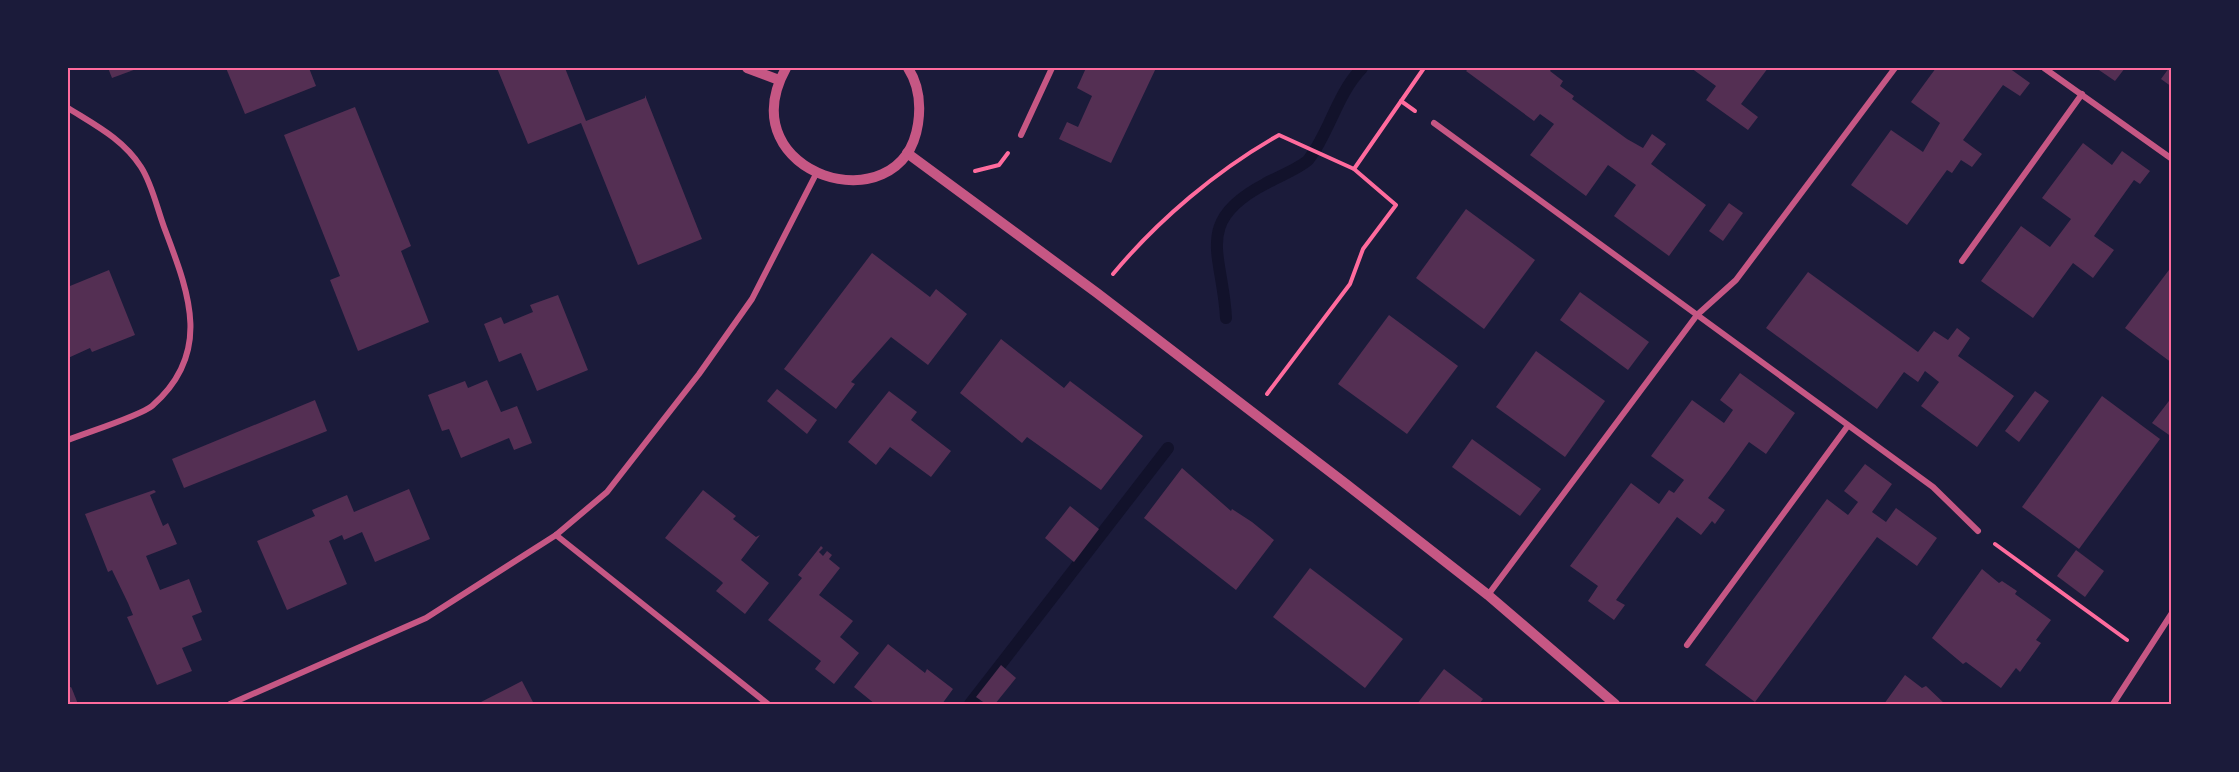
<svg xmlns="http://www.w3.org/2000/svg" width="2239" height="772" viewBox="0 0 2239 772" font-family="Overpass,sans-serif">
<rect width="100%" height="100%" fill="#1b1b3a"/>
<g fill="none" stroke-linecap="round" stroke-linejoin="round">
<g stroke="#12122b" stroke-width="12">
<path d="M1226,318C1223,255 1192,222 1265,184C1275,178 1303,167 1309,159C1330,131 1337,94 1362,68"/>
<polyline points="970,704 1168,448"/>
</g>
</g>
<g fill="#542f53">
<polygon points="108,68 139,68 112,78"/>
<polygon points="226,68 309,68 316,86 245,114"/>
<polygon points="497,68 565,68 586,121 645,98 645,95 702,239 638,265 581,123 528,144"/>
<polygon points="1086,68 1156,68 1111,163 1059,139 1067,122 1078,127 1092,96 1077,88"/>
<polygon points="1469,68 1552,68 1550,71 1563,81 1560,86 1574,96 1572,99 1627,139 1643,148 1652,134 1666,144 1651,164 1706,205 1669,256 1614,216 1636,185 1608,165 1586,196 1530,155 1554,124 1540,114 1534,121 1466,71"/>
<polygon points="1691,68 1768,68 1741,104 1758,117 1748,130 1706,100 1716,86"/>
<polygon points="1936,68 2009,68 2030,83 2020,96 2003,85 1963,140 1982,154 1972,167 1961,160 1952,173 1947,170 1907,225 1851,185 1891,130 1923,152 1940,123 1911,102"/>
<polygon points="2096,68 2125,68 2115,81"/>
<polygon points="2169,68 2172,68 2172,87 2161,79"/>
<polygon points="355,107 411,246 401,251 429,322 358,351 330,280 340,276 284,135"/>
<polygon points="2083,143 2112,165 2122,151 2150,171 2140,184 2134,180 2094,236 2114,250 2093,278 2073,263 2033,318 1981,281 2021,226 2050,247 2071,219 2042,198"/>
<polygon points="1729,203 1743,213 1723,241 1709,231"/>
<polygon points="1466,209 1535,260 1484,329 1416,278"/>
<polygon points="872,253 930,297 936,289 967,314 928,365 891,337 851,382 855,384 836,409 784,369"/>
<polygon points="2172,266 2172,363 2125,328"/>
<polygon points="109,270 135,335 92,352 90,348 68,358 68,281 70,286"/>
<polygon points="1808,272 1918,352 1934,331 1948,340 1957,328 1970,338 1958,356 2014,396 1977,447 1921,406 1939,382 1925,371 1918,382 1904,372 1877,409 1766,328"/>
<polygon points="1580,292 1649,342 1628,370 1560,320"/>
<polygon points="558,295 588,370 537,391 521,353 499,362 484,324 501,317 504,324 533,312 530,305"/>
<polygon points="1389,315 1458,366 1407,434 1338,384"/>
<polygon points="1001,339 1064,388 1070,381 1143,436 1101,490 1027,437 1022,443 960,393"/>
<polygon points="1536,351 1605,401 1565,457 1496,407"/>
<polygon points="1740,373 1795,413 1766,454 1749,442 1729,470 1708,498 1725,510 1715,524 1712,521 1701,535 1677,517 1616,600 1625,605 1614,620 1588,601 1598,586 1570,566 1631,483 1659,504 1669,490 1674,493 1684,480 1651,456 1692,400 1724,423 1733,410 1720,400"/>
<polygon points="487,380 501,412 517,406 532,443 514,450 509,438 461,458 449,429 442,431 428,395 465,381 468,388"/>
<polygon points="777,389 817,420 807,434 767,401"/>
<polygon points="889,391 917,412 911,420 951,451 931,477 890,447 876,465 848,442"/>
<polygon points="2035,391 2049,401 2019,442 2005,431"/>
<polygon points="2102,396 2160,439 2079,549 2022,507"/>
<polygon points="2172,397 2172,437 2152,423"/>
<polygon points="315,400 327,431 184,488 172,459"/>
<polygon points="1472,439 1541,489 1520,516 1452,467"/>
<polygon points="1865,464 1892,484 1872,512 1886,522 1896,508 1937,538 1917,566 1877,537 1755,702 1705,665 1827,499 1848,515 1858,502 1844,491"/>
<polygon points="1182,468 1231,511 1232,509 1252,522 1274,540 1236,590 1144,518"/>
<polygon points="409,489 430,539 375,562 362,532 344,540 342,535 329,541 347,584 287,610 257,541 315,516 312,510 347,495 354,512"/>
<polygon points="154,490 156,492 150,495 163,526 168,523 177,544 146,556 160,590 189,579 202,612 192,616 202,640 182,648 192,671 157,685 127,617 133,615 128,603 112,570 108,572 85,514"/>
<polygon points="703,490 736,516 733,519 756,537 760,535 741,560 769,583 745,614 716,591 723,583 721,581 665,538"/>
<polygon points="1070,506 1099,529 1074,562 1045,538"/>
<polygon points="821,546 823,548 819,552 823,556 827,551 832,555 829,559 840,568 819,595 853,621 840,637 859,653 834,684 815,669 821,661 768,620 802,578 798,575"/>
<polygon points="2076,550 2104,571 2085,597 2057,576"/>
<polygon points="1310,568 1403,639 1365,688 1273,617"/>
<polygon points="1982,569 1999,583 2002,581 2017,591 2015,594 2051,620 2036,640 2041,643 2020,672 2016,668 2001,688 1966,662 1963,664 1932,638"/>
<polygon points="888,644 925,673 927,669 953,689 942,704 875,704 854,687"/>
<polygon points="1001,665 1016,678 995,704 986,704 976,697"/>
<polygon points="1444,669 1483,699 1479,704 1417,704"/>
<polygon points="1905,675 1922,688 1926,686 1945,704 1884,704"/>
<polygon points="522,681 534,704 477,704"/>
<polygon points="71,687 72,689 78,704 68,704 68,688"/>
</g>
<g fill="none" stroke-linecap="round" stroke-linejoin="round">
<g stroke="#ff6b9d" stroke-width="4">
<polyline points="1401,101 1415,111"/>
<polyline points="1354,169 1424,68"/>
<polyline points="975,171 999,165 1008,153"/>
<path d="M1113,274C1158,220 1217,170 1279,135L1354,169L1396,205L1363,249L1350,284L1267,394"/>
<polyline points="1995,544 2127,640"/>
</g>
<g stroke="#c65784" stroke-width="6">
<polyline points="2044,68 2172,159"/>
<path d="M68,108C95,125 123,139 141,167C152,184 157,208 164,227C188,291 214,352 152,406C140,416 85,433 68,440"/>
<polyline points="1434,123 1933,487 1978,531"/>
<polyline points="1021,135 1052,68"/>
<polyline points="1962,261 2082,94"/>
<polyline points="556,535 768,704"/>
<polyline points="1488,595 1697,315 1736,280 1895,68"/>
<polyline points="1687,645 1847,427"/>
<polyline points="230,704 426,618 556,535 607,492 699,374 752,299 816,174"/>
<polyline points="2113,704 2172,613"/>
</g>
<g stroke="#c65784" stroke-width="10">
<polyline points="747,68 779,80"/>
<path d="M786,68C727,175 902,228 918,124C921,104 919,85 908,68"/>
<polyline points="907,153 1097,293 1346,484 1488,595 1615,704"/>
</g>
</g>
<rect width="2239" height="772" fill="none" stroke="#1b1b3a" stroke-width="138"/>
<rect x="69" y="69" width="2101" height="634" fill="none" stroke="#ff6b9d" stroke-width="2"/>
</svg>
